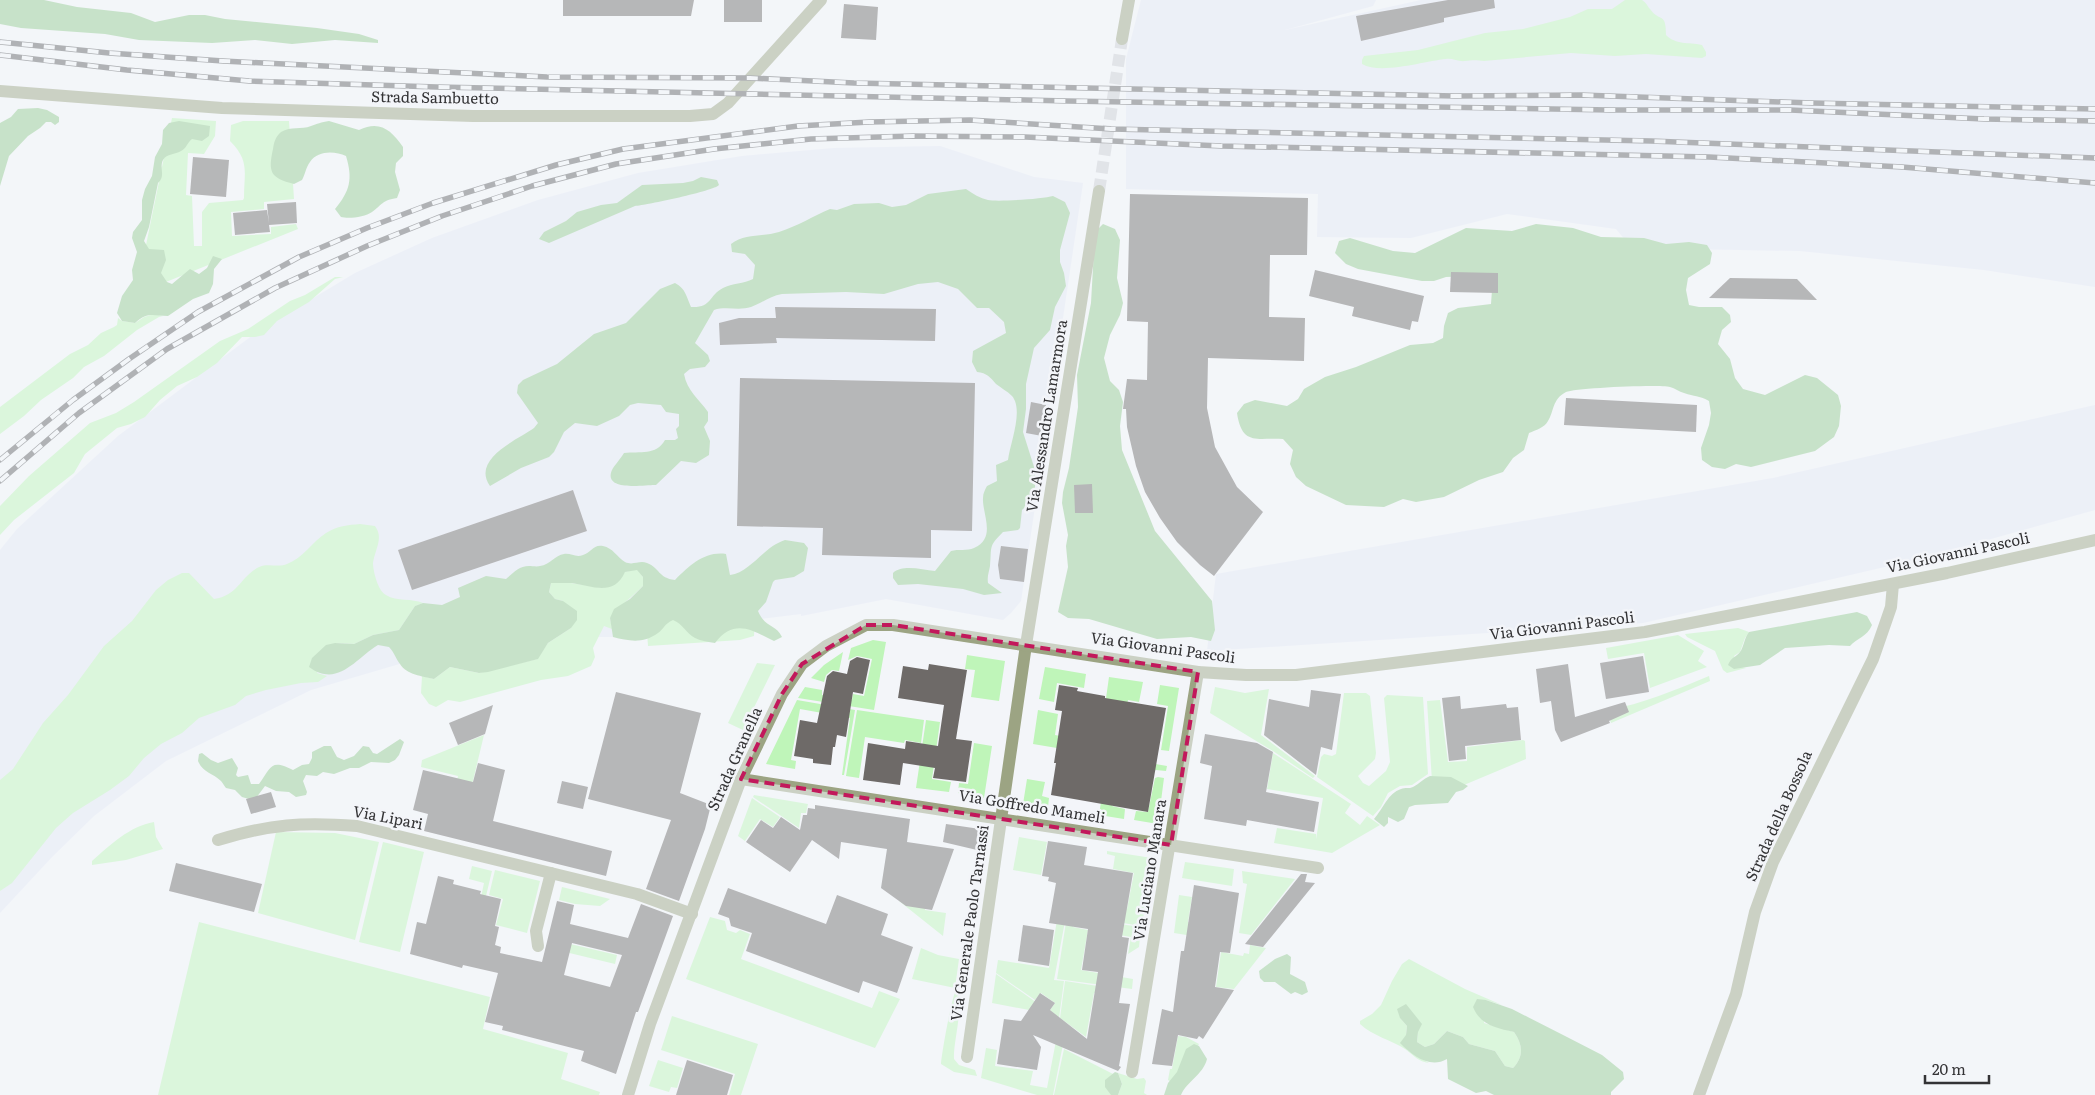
<svg xmlns="http://www.w3.org/2000/svg" width="2095" height="1095" viewBox="0 0 2095 1095" font-family="Literata,serif">
<rect width="100%" height="100%" fill="#f3f5f9"/>
<g fill="#e5e8f4">
<polygon points="1141,0 1376,0 1373,6 1285,30 1421,0 2095,0 2095,287 1984,270 1800,251 1632,248 1616,229 1507,214 1411,238 1317,237 1318,194 1126,189 1126,59"/>
<polygon points="940,146 1034,177 1083,183 1021,601 1011,613 1003,620 886,599 801,616 801,614 614,637 491,637 311,690 166,761 94,816 52,857 0,913 0,550 17,529 118,436 257,332 355,273 432,238 538,200 638,173 742,156 834,148"/>
<polygon points="2095,405 2095,510 1919,559 1643,623 1207,651 1216,574 1773,478"/>
</g>
<g fill="#bff5b9">
<path d="M1625,0H1642C1647,3 1647,6 1650,9C1660,23 1666,11 1666,35C1676,45 1688,42 1702,45L1706,52V56L1702,58L1646,54L1615,56L1571,53L1484,61C1477,60 1472,60 1465,61C1459,62 1452,58 1446,59C1424,61 1381,75 1362,64V60L1364,56L1418,50L1485,33L1523,29L1570,17L1588,9H1612Z"/>
<path d="M172,118L216,121L215,136L204,154L188,153L186,195L192,196L194,246H202V212L209,203L243,200L244,198C244,172 250,161 230,141L231,125L243,121H289L294,199L264,202V209L231,212L232,236L271,234V227L296,224L298,229L136,294Z"/>
<polygon points="335,277 343,277 335,279 309,302 277,321 264,335 255,337 242,337 217,363 197,377 177,386 160,400 145,417 131,424 117,428 85,454 74,473 14,520 0,535 0,506 29,476 90,423 116,413 134,402 220,341 248,329 290,301 305,295"/>
<polygon points="154,314 163,316 159,317 137,330 104,356 84,367 73,378 41,400 24,416 0,434 0,407 70,354 88,345 101,333 114,327 117,325 118,318 122,321 135,323 144,317"/>
<path d="M360,524L375,526C384,538 375,549 373,563C373,571 378,591 386,595C397,602 412,598 423,603L415,606L399,630L373,635L354,644L335,643L317,673L327,676L318,682L301,683L266,690L246,696L235,705L199,718L182,733L161,744L144,758L129,776L110,790L73,813L56,828L12,883L0,891V780L13,769L43,723L68,695L104,646L132,621L156,590L168,580L182,573H189L214,599C238,595 239,579 257,568C266,562 278,568 287,564C303,558 312,542 326,533C337,526 348,525 360,524Z"/>
<path d="M637,569L643,577V586C631,598 620,605 610,618L612,629L604,626L593,648L595,657L591,666L568,676L541,680L460,702L448,700L436,707L429,704L421,693L422,676L434,679L450,667L479,673L537,659L548,643L571,628L563,601L555,599L549,592L551,583H571L603,588L625,572Z"/>
<polygon points="755,617 754,636 740,640 648,646 646,618"/>
<polygon points="1738,628 1749,632 1745,638 1740,652 1734,656 1741,667 1746,668 1727,673 1723,670 1715,651 1687,637 1685,634"/>
<polygon points="1678,635 1704,651 1698,661 1707,667 1650,688 1644,653 1608,659 1606,648"/>
<polygon points="873,640 886,642 874,710 798,698 805,687 822,690 822,695 852,700 853,694 864,696 872,659 857,656 848,660 851,648"/>
<polygon points="843,652 839,671 832,670 826,675 824,682 811,678 824,665"/>
<polygon points="967,655 1005,661 999,701 971,697 975,670 965,669"/>
<polygon points="757,663 775,665 743,730 728,723"/>
<polygon points="1045,667 1086,674 1084,688 1057,683 1054,702 1039,699"/>
<path d="M1709,676L1710,681L1611,723L1607,710C1643,704 1675,690 1709,676Z"/>
<polygon points="1109,677 1143,682 1139,702 1128,700 1121,740 1099,748"/>
<polygon points="1160,685 1179,688 1169,751 1161,750 1168,706 1157,704"/>
<polygon points="1215,687 1245,693 1269,689 1261,735 1315,776 1313,778 1273,751 1210,713"/>
<polygon points="1344,693 1366,693 1370,696 1376,753 1375,759 1358,776 1363,783 1369,786 1386,771 1390,762 1384,698 1387,695 1423,697 1428,774 1412,785 1400,786 1388,793 1381,807 1373,816 1317,777 1321,757 1324,754 1332,756 1336,754"/>
<polygon points="797,700 855,710 844,775 842,775 850,718 800,709 791,760 796,761 795,769 766,764"/>
<polygon points="1440,700 1448,762 1467,761 1467,747 1523,740 1525,741 1526,759 1433,798 1427,701"/>
<polygon points="857,710 924,720 921,743 905,740 904,743 865,737 859,778 846,776"/>
<polygon points="1038,710 1058,714 1055,735 1089,741 1087,753 1033,744"/>
<polygon points="926,720 940,722 932,779 951,782 949,792 916,788"/>
<polygon points="484,735 459,839 448,821 458,776 421,767 422,760"/>
<polygon points="974,743 992,746 984,798 958,793 959,783 968,784"/>
<polygon points="1273,753 1351,804 1345,813 1360,825 1367,816 1380,825 1332,853 1274,843 1277,828 1316,834 1316,839 1323,798 1267,789"/>
<polygon points="1121,758 1167,766 1166,771 1156,770 1144,775 1119,771 1112,806 1125,809 1124,819 1099,815 1107,763"/>
<polygon points="1158,777 1164,778 1158,824 1134,820 1136,811 1148,812 1155,778"/>
<polygon points="1027,779 1045,782 1042,796 1049,798 1048,807 1023,804"/>
<polygon points="754,795 808,804 806,813 801,813 799,828 753,797"/>
<polygon points="752,798 780,817 773,827 760,819 745,841 738,836"/>
<path d="M154,822L156,837L163,849L126,860L92,865V861C110,845 130,826 154,822Z"/>
<polygon points="276,832 335,833 379,842 355,940 258,913"/>
<polygon points="1019,837 1047,842 1041,875 1013,870"/>
<polygon points="383,842 424,852 400,952 359,942"/>
<polygon points="1107,851 1152,858 1142,926 1077,916 1102,905 1127,909 1134,873 1113,869 1115,856 1107,854"/>
<polygon points="1185,862 1234,869 1232,886 1182,878"/>
<polygon points="472,866 492,871 479,925 478,912 484,883 469,879"/>
<polygon points="495,870 540,881 527,933 496,925 503,899 489,895"/>
<polygon points="1242,871 1295,879 1251,935 1239,933 1247,884 1243,883"/>
<polygon points="929,882 925,910 946,913 943,936 899,901"/>
<polygon points="562,887 610,899 600,906 575,904 559,900"/>
<polygon points="1179,895 1192,897 1188,922 1207,925 1205,938 1174,933"/>
<polygon points="1058,914 1066,916 1054,980 1064,981 1059,1018 1050,1010 1055,1003 1041,993 1035,1000 996,973 998,960 1049,968"/>
<polygon points="1067,916 1074,917 1073,927 1088,930 1081,970 1133,979 1132,989 1057,979"/>
<polygon points="710,917 725,921 727,930 736,933 740,930 750,934 741,959 872,1008 879,991 900,999 875,1048 686,979"/>
<polygon points="1091,920 1141,927 1139,947 1128,954 1131,937 1090,930"/>
<polygon points="199,922 490,997 483,1029 568,1053 561,1079 600,1092 599,1095 158,1095"/>
<polygon points="549,939 617,955 615,964 557,950"/>
<polygon points="1250,945 1266,948 1234,989 1216,987 1221,952 1243,956 1244,953 1249,954"/>
<polygon points="921,948 938,955 959,959 955,988 912,979"/>
<path d="M1409,959L1465,989L1502,1005L1486,1000L1484,1023L1514,1032C1523,1045 1524,1056 1513,1068L1505,1066L1495,1051L1469,1044L1463,1037L1447,1031L1434,1044L1425,1047L1417,1042L1418,1032L1400,1018L1407,1026L1406,1035L1407,1050L1429,1063C1419,1062 1413,1055 1405,1049C1391,1040 1373,1036 1360,1024V1021L1372,1014L1381,1005L1392,981L1402,964Z"/>
<polygon points="996,974 1067,1024 1053,1095 1037,1095 981,1078 986,1048 997,1050 995,1066 1033,1071 1030,1085 1047,1088 1059,1025 1045,1013 992,1003"/>
<polygon points="1065,981 1111,988 1110,996 1094,993 1086,1037 1060,1018"/>
<path d="M956,990C965,1004 953,1041 954,1059L959,1065L975,1070L977,1076L954,1072L941,1064C942,1052 951,1000 956,990Z"/>
<polygon points="672,1016 758,1044 741,1095 729,1095 735,1074 661,1050"/>
<polygon points="1178,1036 1186,1037 1199,1044 1174,1084 1168,1080 1170,1069 1172,1069"/>
<polygon points="1064,1049 1117,1076 1113,1095 1054,1095"/>
<polygon points="658,1060 683,1068 677,1088 671,1087 669,1092 649,1086"/>
<polygon points="1118,1073 1137,1079 1144,1078 1146,1081 1144,1093 1147,1095 1118,1095 1122,1084"/>
</g>
<g fill="#93cb8e">
<polygon points="0,0 44,0 77,7 131,13 155,22 189,15 205,15 225,19 317,28 359,34 378,40 378,43 335,40 292,44 255,40 212,43 139,40 105,34 21,28 0,24"/>
<polygon points="38,108 47,110 59,117 59,122 55,125 51,122 46,122 40,128 28,136 9,156 0,186 0,123 11,117 18,109"/>
<path d="M179,121L210,126L209,136L202,141L192,139C187,143 186,149 181,151C175,155 167,153 163,160C159,168 166,176 158,183L149,227L144,241L149,249L164,250L166,260L161,273L167,282L172,284L190,269L199,274L207,268L213,256L222,259L214,269L213,284L209,293L193,299L168,316C154,316 148,311 135,323L122,321L117,313L122,296L133,280L132,270L137,252L132,238L133,232L142,220V200L145,189L152,176L155,157L162,144L163,130L169,123Z"/>
<path d="M329,121L359,130C380,120 391,130 403,147V156L396,163L395,172L400,190L397,198C382,200 382,205 372,212C365,217 349,219 341,217L335,209C350,191 353,179 346,156C335,151 318,150 310,162C306,167 305,175 302,180L294,184C270,178 268,172 273,149C274,143 275,137 281,132C291,126 301,130 311,126C317,124 321,122 329,121Z"/>
<path d="M701,177L717,180L719,185C714,191 646,205 635,206L549,243L539,239L544,232L566,221L577,212L601,205L617,203L642,185L683,183L693,181Z"/>
<path d="M966,189C973,194 980,198 988,200C997,202 1043,199 1053,196L1065,202L1070,213L1060,250V262L1064,273L1066,286L1055,307L1050,330L1034,348L1026,384V409L1023,432L1035,470V488L1031,501L1022,510L1020,528L1018,530L1003,532C988,547 992,546 990,566C989,572 987,576 988,583L1002,593L984,595L963,589L918,584L898,585L893,578V573C903,564 922,570 935,571L951,551C958,549 967,551 974,548C997,538 982,514 983,498C983,493 985,490 987,486L997,481L996,465L1008,460C1010,443 1024,410 1012,396C1007,391 1001,388 996,384C990,377 987,373 977,372L972,362L973,351L1006,333L1004,322L989,308H977L958,289L938,282L918,284L884,294L846,292L782,294C770,296 762,303 751,307C739,311 726,306 714,310L695,343L708,355L710,361L705,367L690,369L684,374C687,391 699,399 708,412V421L704,427L710,441L709,455L696,463L681,461L656,485C649,484 602,493 612,470C614,466 621,458 624,453C640,451 656,456 665,440H675L678,438L676,429L679,426V414L666,412L661,405L638,403L630,405L619,416L597,426L575,423L564,432L554,452L549,457L521,468L490,486C471,459 517,440 534,428L538,423L517,393L518,385L523,380L557,364L594,334L626,323L660,289L675,283C686,289 686,296 691,307C712,308 708,296 723,288C732,283 744,284 753,279L755,265L745,254L732,252L731,244C745,233 763,237 779,232C798,226 813,216 830,209L837,210L854,204L879,203L892,207L906,205L928,194Z"/>
<polygon points="1103,224 1115,229 1120,240 1117,278 1123,303 1120,315 1110,335 1104,358 1110,381 1119,390 1123,402 1120,426 1122,450 1155,531 1212,601 1215,630 1211,641 1191,637 1157,639 1089,619 1068,618 1058,612 1068,567 1066,546 1068,535 1062,503 1063,492 1069,468 1078,407 1077,375 1091,303 1095,232"/>
<path d="M1536,224L1573,228L1601,237L1644,238L1666,244L1689,242L1707,245L1712,253L1710,264L1688,278L1686,290L1689,305L1699,307H1722L1730,315L1731,322L1722,330L1718,344L1730,359L1735,378L1743,389L1765,395L1805,375L1817,378L1838,395L1841,406L1839,426L1834,437L1815,451L1751,467L1736,464L1725,469L1712,467L1702,460L1701,448L1709,425L1711,413L1709,401C1698,395 1695,397 1684,393C1679,392 1675,388 1670,387C1659,384 1575,388 1566,392C1552,399 1554,412 1548,421C1544,428 1536,430 1529,433L1524,450L1513,458L1503,472L1479,480L1444,497L1416,502L1403,499L1384,507L1346,505L1306,486L1296,477L1290,464L1293,450L1283,439C1258,437 1242,447 1237,413L1244,404L1255,400L1287,406L1298,399L1304,389L1325,377L1356,367L1410,345L1433,343L1443,338L1444,326L1448,313L1458,308L1491,304L1492,290L1470,276L1446,277L1434,281H1422L1358,269L1346,264L1335,253L1339,241L1350,238L1393,251L1415,253L1466,228L1512,231Z"/>
<path d="M785,540L804,543L808,548L804,571L794,577L775,580L773,582L766,602L758,611C765,628 776,624 782,637L774,641C752,630 734,618 715,643C709,642 701,641 695,638C686,633 683,624 673,620C664,624 664,629 658,633C643,644 629,641 613,637L610,618L614,609L630,599L643,586V577L637,570L625,572C614,597 592,586 572,583C565,583 558,583 551,583L549,592L555,599L563,601L577,611V620L571,628L548,643L538,659L488,672L479,673L450,667L434,679C422,676 407,675 400,664C396,659 394,652 389,647L378,645C355,659 338,688 309,667L312,658L326,645L335,643L354,644L373,635L399,630L415,606L423,603L442,605L460,597L458,588L486,576L506,579C513,573 519,566 529,566C532,566 537,567 540,566C550,565 555,555 564,554C571,553 576,558 583,555C591,553 593,544 603,546C613,548 617,557 625,562C633,566 639,560 647,563C660,568 658,578 675,580C690,565 705,551 726,554L730,575C751,572 763,547 785,540Z"/>
<path d="M1857,612L1867,616L1872,625C1867,637 1857,638 1850,646L1829,645L1785,648L1760,665L1734,669L1728,665C1731,657 1735,658 1740,652C1744,647 1744,638 1749,632Z"/>
<path d="M400,739L404,742L399,755L395,760L389,763L371,762L359,768H350L334,774L323,772L317,776L306,775L303,781L307,792L306,795L296,797L289,792L276,791L265,786L256,798L249,799L242,797L235,790L226,788C224,786 223,783 221,781C213,773 203,773 198,761L199,754L202,753L211,760L218,763L232,758L238,768L236,775L238,777L248,775L251,784H259C271,768 270,758 293,770L302,765L309,764L312,758V752L324,746H331L337,757L344,760L354,756L363,746L369,747L373,753L377,754Z"/>
<path d="M1430,776L1451,777L1468,786L1463,790L1456,792L1448,803L1415,805L1409,807L1404,819L1398,822L1388,817V823L1384,827L1374,819C1383,809 1388,793 1401,789C1405,787 1409,789 1413,787C1419,784 1423,779 1430,776Z"/>
<polygon points="1287,954 1291,957 1290,974 1305,982 1308,992 1302,995 1295,992 1291,994 1275,982 1264,982 1260,978 1259,971 1275,959"/>
<path d="M1477,999L1486,1000L1512,1009L1567,1037L1602,1055L1623,1072L1624,1079L1611,1092V1095H1494L1486,1091L1476,1093L1448,1079L1447,1059C1430,1069 1413,1056 1400,1043L1406,1035L1407,1026L1400,1018L1397,1009L1406,1004L1422,1024L1418,1032L1417,1042L1425,1047L1434,1044L1447,1031L1463,1037L1469,1044L1495,1051L1505,1066L1513,1068C1524,1056 1523,1045 1514,1032C1497,1028 1481,1026 1473,1007Z"/>
<path d="M1194,1044L1199,1046L1207,1059C1203,1075 1187,1081 1181,1095H1164L1168,1083L1177,1072L1186,1049Z"/>
<polygon points="1115,1072 1118,1073 1122,1084 1118,1095 1111,1095 1105,1087 1105,1080"/>
</g>
<g fill="#6e6a68" fill-rule="evenodd">
<polygon points="563,0 694,0 691,16 563,16"/>
<rect x="724" y="0" width="38" height="22"/>
<polygon points="1448,0 1494,0 1495,8 1444,18 1444,22 1361,41 1356,16"/>
<polygon points="844,4 878,7 876,40 841,38"/>
<polygon points="193,157 229,160 226,197 190,194"/>
<polygon points="1130,194 1308,198 1307,255 1270,255 1269,317 1305,318 1304,361 1208,358 1207,408 1215,447 1237,487 1263,512 1214,576 1200,565 1177,542 1160,518 1145,492 1136,466 1127,427 1126,409 1123,409 1127,379 1147,380 1148,322 1127,321"/>
<polygon points="296,202 297,223 269,225 270,232 235,235 233,213 267,210 269,223 267,204"/>
<polygon points="1315,270 1424,296 1418,322 1412,321 1410,330 1352,316 1354,307 1309,296"/>
<polygon points="1451,272 1498,273 1498,293 1450,292"/>
<polygon points="1730,278 1797,279 1817,300 1709,298"/>
<polygon points="775,307 936,309 935,341 776,338 777,343 720,345 719,323 739,318 776,318"/>
<polygon points="740,378 975,383 972,531 931,530 931,558 822,555 823,528 737,526"/>
<polygon points="1566,398 1697,405 1696,432 1564,425"/>
<polygon points="1031,402 1046,405 1042,436 1026,433"/>
<polygon points="1092,484 1093,513 1075,513 1074,485"/>
<polygon points="573,490 587,531 412,590 398,550"/>
<polygon points="1001,546 1028,549 1024,582 1000,579 998,565"/>
<polygon points="1643,656 1649,692 1606,699 1600,663"/>
<polygon points="857,657 870,660 863,694 853,692 846,737 837,735 835,747 833,747 831,765 813,763 813,759 794,756 800,720 817,723 827,676 833,671 847,674 850,661"/>
<polygon points="929,664 967,670 956,739 972,741 966,782 933,778 935,768 903,763 900,785 863,780 868,743 905,749 906,741 938,746 944,705 898,698 903,666 928,670"/>
<polygon points="1568,664 1575,717 1625,702 1629,712 1609,721 1610,723 1561,742 1555,730 1551,701 1540,703 1536,669"/>
<polygon points="1059,685 1078,688 1077,691 1105,696 1105,698 1166,708 1148,812 1051,795 1056,763 1054,763 1062,711 1055,710"/>
<polygon points="1311,690 1341,694 1332,750 1321,747 1316,775 1264,735 1269,699 1309,707"/>
<polygon points="616,692 701,713 680,793 711,805 705,829 679,901 646,889 671,820 588,799"/>
<polygon points="1460,696 1461,709 1506,704 1507,708 1518,707 1521,740 1465,746 1466,759 1449,761 1442,698"/>
<polygon points="493,705 485,734 458,745 449,723"/>
<polygon points="1205,734 1257,743 1273,752 1266,792 1319,802 1314,832 1247,820 1246,826 1204,819 1212,766 1200,763"/>
<polygon points="478,763 505,770 493,821 612,851 606,876 424,831 428,814 413,810 423,770 473,782"/>
<polygon points="562,781 588,787 583,809 557,803"/>
<polygon points="271,792 276,807 251,814 246,799"/>
<polygon points="815,805 910,819 907,842 954,849 932,910 906,906 881,888 887,849 841,842 839,859 812,840 790,872 746,842 761,820 773,828 781,817 800,830 803,815 807,815 808,808 815,809"/>
<polygon points="946,824 980,829 977,850 943,842"/>
<polygon points="1048,841 1087,847 1084,865 1133,873 1122,937 1129,938 1119,1003 1130,1004 1119,1066 1121,1067 1118,1071 1033,1035 1041,1047 1037,1070 997,1064 1004,1019 1021,1021 1040,993 1055,1003 1050,1010 1087,1039 1098,972 1082,970 1088,929 1049,923 1056,883 1048,881 1049,877 1042,876"/>
<polygon points="176,863 262,884 254,912 169,891"/>
<polygon points="1301,874 1307,874 1305,882 1315,883 1263,947 1245,944"/>
<path d="M438,876L454,880L453,884L481,891L480,894L501,899L495,926L499,927L495,945L501,947L500,953L542,962L557,901L574,905L570,924L628,938L641,904L673,916L638,1012H636L616,1074L581,1061L584,1051L502,1030L503,1026L485,1022L498,973L463,965L462,968L410,954L417,922L426,924ZM572,943L622,955L610,987L564,975Z"/>
<polygon points="1194,885 1239,893 1230,953 1220,952 1215,987 1234,990 1203,1039 1199,1036 1197,1039 1178,1035 1172,1066 1152,1064 1162,1009 1173,1012 1181,951 1184,951"/>
<polygon points="728,888 826,924 837,895 888,914 881,935 913,947 897,993 863,981 859,993 746,951 752,933 731,926 729,918 718,914"/>
<polygon points="1023,925 1054,930 1049,966 1018,961"/>
<polygon points="687,1060 733,1075 727,1095 676,1095"/>
</g>
<g fill="none" stroke-linecap="round" stroke-linejoin="round">
<polyline stroke="#cdced2" stroke-width="12" stroke-dasharray="12 6" stroke-linecap="butt" points="1099,191 1122,39"/>
<g stroke="#9ca483" stroke-width="12">
<polyline points="1122,39 1129,0"/>
<polyline points="0,91 222,108 473,116 690,116 713,114 728,103 821,0"/>
<polyline points="741,779 1318,868"/>
<path d="M218,840C271,824 302,822 357,826L637,894L692,914"/>
<polyline points="538,946 536,931 551,873"/>
<polyline points="967,1057 1026,645 1099,191"/>
<polyline points="1132,1072 1198,672"/>
<polyline points="628,1095 650,1024 741,779 782,694 802,664 826,646 866,625 893,625 1198,672 1246,675 1296,675 1645,632 1947,573 2095,540"/>
<polyline points="1699,1095 1736,994 1755,912 1773,862 1873,659 1891,607 1893,584"/>
</g>
<defs>
<g id="rail">
<polyline points="0,42 109,53 223,61 547,77 750,78 854,83 1455,96 1581,95 1812,103 2095,109"/>
<polyline points="0,55 127,70 249,81 437,87 1067,101 1610,110 1790,110 1984,119 2095,121"/>
<polyline points="0,460 73,400 129,359 198,312 299,257 367,228 433,203 556,165 623,149 798,126 869,122 970,120 1111,129 1651,141 2095,158"/>
<polyline points="0,481 79,413 167,349 275,288 367,246 442,216 532,186 616,164 714,149 811,139 913,136 1025,137 1221,146 1709,157 1902,167 2095,183"/>
</g>
</defs>
<use href="#rail" stroke="#606163" stroke-width="5.5"/>
<use href="#rail" stroke="#f3f5f9" stroke-width="4" stroke-dasharray="11" stroke-linecap="butt"/>
</g>
<path d="M0 0H2095V1095H0ZM866,625H893L1198,672L1171,845L741,779L782,694L802,664Z" fill="#f3f5f9" fill-opacity=".55" fill-rule="evenodd"/>
<path fill="none" stroke="#c2185b" stroke-width="4" stroke-dasharray="10 6" stroke-linejoin="round" d="M866,625H893L1198,672L1171,845L741,779L782,694L802,664Z"/>
<g text-anchor="middle" stroke-width="5" stroke-linejoin="round" paint-order="stroke">
<g font-size="15" fill="#333335" stroke="#f3f5f9">
<text transform="translate(435 98) rotate(1)" y="5">Strada Sambuetto</text>
<text transform="translate(1047 416) rotate(-81)" y="5">Via Alessandro Lamarmora</text>
<text transform="translate(1958 553) rotate(-12)" y="5">Via Giovanni Pascoli</text>
<text transform="translate(1562 626) rotate(-7)" y="5">Via Giovanni Pascoli</text>
<text transform="translate(1163 648) rotate(8)" y="5">Via Giovanni Pascoli</text>
<text transform="translate(735 759) rotate(-66)" y="5">Strada Granella</text>
<text transform="translate(1032 807) rotate(9)" y="5">Via Goffredo Mameli</text>
<text transform="translate(1779 816) rotate(-66)" y="5">Strada della Bossola</text>
<text transform="translate(388 818) rotate(11)" y="5">Via Lipari</text>
<text transform="translate(1150 870) rotate(-81)" y="5">Via Luciano Manara</text>
<text transform="translate(970 923) rotate(-82)" y="5">Via Generale Paolo Tarnassi</text>
</g>
</g>
<path d="M1925 1075v8h64v-8" fill="none" stroke="#333335" stroke-width="2.5"/>
<text x="1932" y="1075" font-size="15" fill="#333335" stroke="#f3f5f9" stroke-width="4" paint-order="stroke">20 m</text>
</svg>
